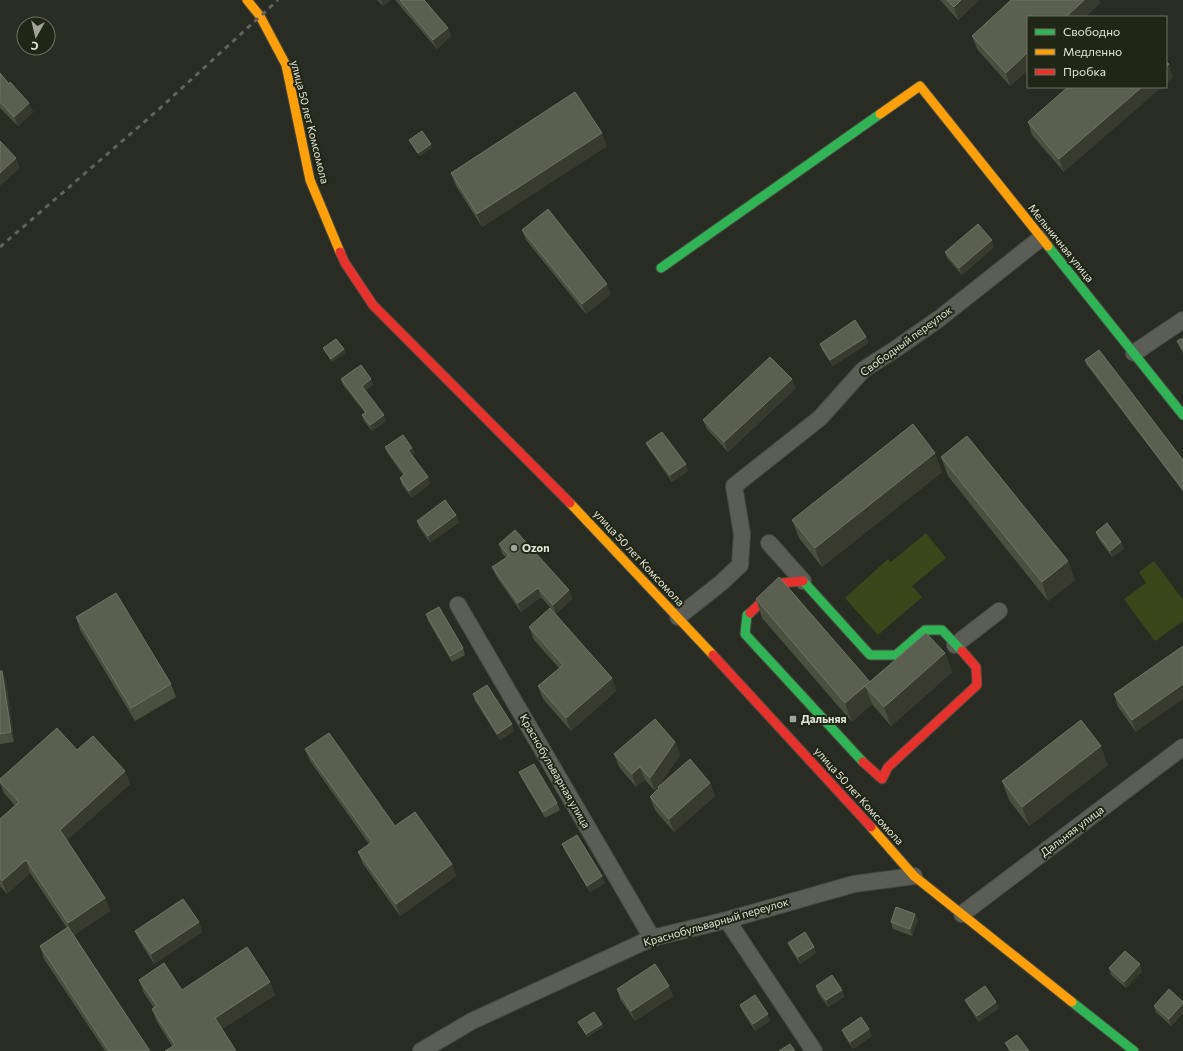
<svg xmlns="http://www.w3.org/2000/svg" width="1183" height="1051" viewBox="0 0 1183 1051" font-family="Commissioner,sans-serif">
<rect width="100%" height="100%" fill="#292c22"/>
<g fill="#39471a">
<polygon points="926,533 946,558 912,586 922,597 878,635 845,598 888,559 891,562"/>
<polygon points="1154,561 1183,600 1183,621 1155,641 1124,599 1146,583 1139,572"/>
</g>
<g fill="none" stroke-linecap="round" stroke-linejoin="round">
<defs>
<g id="street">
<polyline points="1134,353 1183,320"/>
<polyline points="769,543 803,581"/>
<polyline points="458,605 652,938"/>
<polyline points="678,617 721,583 740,565 742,534 734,486 820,418 863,370 897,348 940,318 1041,238"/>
<polyline points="955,645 999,611"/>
<polyline points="962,914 1183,747"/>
<polyline points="727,920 814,1051"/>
<polyline points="421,1051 472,1021 652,938 727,920 854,884 914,876"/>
</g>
<g id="fast">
<polyline points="1048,246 1183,415"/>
<polyline points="661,268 880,114"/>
<polyline points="803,581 870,655 896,655 925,630 942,630 962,651"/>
<polyline points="750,613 747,615 745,634 863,762"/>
<polyline points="1072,1002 1134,1051"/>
</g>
<g id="slow">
<polyline points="247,0 260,16 286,65 310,180 340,252"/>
<polyline points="880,114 920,86 1048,246"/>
<polyline points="570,503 713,655"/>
<polyline points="871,827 914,876 1072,1002"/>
</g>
<g id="jam">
<polyline points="340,252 345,263 373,305 570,503"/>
<polyline points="750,613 782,583 803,581"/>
<polyline points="713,655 871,827"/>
<polyline points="863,762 882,779 888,767 977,685 976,667 962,651"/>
</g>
</defs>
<use href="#street" stroke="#474a41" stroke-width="18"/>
<use href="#fast" stroke="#474a41" stroke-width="11"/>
<use href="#slow" stroke="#474a41" stroke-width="11"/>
<use href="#jam" stroke="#474a41" stroke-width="11"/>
<use href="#street" stroke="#5b5d57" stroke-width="16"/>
<use href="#fast" stroke="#30b455" stroke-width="9"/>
<use href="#slow" stroke="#ff9f0a" stroke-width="9"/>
<use href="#jam" stroke="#e5322d" stroke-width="9"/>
<polyline stroke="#61635e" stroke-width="3" stroke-dasharray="5 5" stroke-linecap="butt" points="0,247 158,110 278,0"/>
</g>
<g fill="#4b4f40">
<polygon points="377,0 390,0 383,6"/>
<polygon points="395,0 424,0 448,28 451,36 437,49"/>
<polygon points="940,0 979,0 958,20"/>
<polygon points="1011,0 1098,0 1100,3 1010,86 977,49 972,36"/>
<polygon points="0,73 33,112 18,126 0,108"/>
<polygon points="1068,87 1064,172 1032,135 1028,122"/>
<polygon points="409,140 432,148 419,156 411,143"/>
<polygon points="607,146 482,227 456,186 451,173"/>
<polygon points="522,230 611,294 586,314 526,240"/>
<polygon points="994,247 962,275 947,258 945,252"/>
<polygon points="866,337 868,343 833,366 822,350 820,344"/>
<polygon points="1183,338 1183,353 1180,348 1177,341"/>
<polygon points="323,348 344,349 345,353 332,362 325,352"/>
<polygon points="1085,360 1183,460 1183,491 1086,364"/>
<polygon points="341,379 371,379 373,385 365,390 386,421 372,431 364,421 362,415 365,413 343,385"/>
<polygon points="792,379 795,389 728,452 707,429 703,420"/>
<polygon points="646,443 686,464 688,471 672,482 649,449"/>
<polygon points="385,447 412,448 415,454 412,456 428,477 430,484 412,498 402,485 400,478 403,475 388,454"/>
<polygon points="941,457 1068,561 1075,580 1048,601 948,476"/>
<polygon points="942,472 822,567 799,538 792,520"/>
<polygon points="456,515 459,522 430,543 419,527 417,521"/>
<polygon points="1096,532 1121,542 1124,549 1112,557 1098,538"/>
<polygon points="499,544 569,590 572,599 556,614 541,597 521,612 496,576 492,567 506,558 502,553"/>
<polygon points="756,599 870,682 945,653 952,672 891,726 872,704 852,722 762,618"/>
<polygon points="426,614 463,648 465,655 452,662 428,621"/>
<polygon points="76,617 171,684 176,697 135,721 80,630"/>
<polygon points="529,627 612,678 616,691 571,731 543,699 538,686 559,668 534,640"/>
<polygon points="1183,646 1136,732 1118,707 1114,694"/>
<polygon points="0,671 2,671 6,681 14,742 0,744"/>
<polygon points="473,694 514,731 500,740 475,701"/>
<polygon points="675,742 680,755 655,791 645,780 636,787 619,767 614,754"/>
<polygon points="305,749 395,826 452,864 456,876 400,916 363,864 358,852 369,844 310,761"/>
<polygon points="77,750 125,771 130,784 67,840 105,898 110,911 74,935 150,1051 105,1051 44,959 40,946 67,928 30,873 7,894 0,886 0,819 15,806 4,793 0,783 0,779"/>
<polygon points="1108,765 1029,826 1009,800 1002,781"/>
<polygon points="519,772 557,803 560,810 545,818 522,779"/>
<polygon points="710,783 715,796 674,832 655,810 650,797 659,789 658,787"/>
<polygon points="562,844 602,876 605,883 590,892 565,851"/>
<polygon points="918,920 912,936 893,929 891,922"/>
<polygon points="199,922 202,932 154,964 139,940 135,931"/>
<polygon points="788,943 814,947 816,953 800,964 791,950"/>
<polygon points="1109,968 1142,971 1126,988 1111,975"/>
<polygon points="139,980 182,990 270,982 275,995 222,1029 172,1046 157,1022 152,1009 154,1008 144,993"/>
<polygon points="669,986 673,996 635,1021 620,999 617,989"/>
<polygon points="816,986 842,990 844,997 828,1007 818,993"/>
<polygon points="965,1000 999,1008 979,1022 968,1006"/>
<polygon points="1183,1002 1183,1013 1171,1026 1156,1012 1154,1006"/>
<polygon points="740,1005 770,1021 755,1031 742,1011"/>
<polygon points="578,1022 602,1024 603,1027 587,1037 580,1025"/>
<polygon points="842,1030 872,1036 853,1049 845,1037"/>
<polygon points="1005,1043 1029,1051 1009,1051"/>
</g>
<g fill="#373a2d">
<polygon points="381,0 390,0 383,6"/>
<polygon points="961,0 979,0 958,20 954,7"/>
<polygon points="1084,0 1098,0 1100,3 1085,17 1066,17"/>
<polygon points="448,28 451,36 437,49 433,40"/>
<polygon points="1028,52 1028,69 1010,86 1006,73"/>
<polygon points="1169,64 1173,77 1166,84 1166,67"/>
<polygon points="1142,87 1162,87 1064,172 1059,159"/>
<polygon points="29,103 33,112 18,126 14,117"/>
<polygon points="602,133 607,146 482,227 477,214"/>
<polygon points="431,144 432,148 419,156 418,153"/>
<polygon points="16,158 20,168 0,186 0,173"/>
<polygon points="992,240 994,247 962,275 959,268"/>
<polygon points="607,284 611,294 586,314 582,304"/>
<polygon points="866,337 868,343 833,366 830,360"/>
<polygon points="344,349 345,353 332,362 331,359"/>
<polygon points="371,379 373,385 364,391 362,386"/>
<polygon points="792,379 795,389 728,452 724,442"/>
<polygon points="384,415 386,421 372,431 370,425"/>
<polygon points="412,448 415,454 411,457 408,450"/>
<polygon points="935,453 942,472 822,567 815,548"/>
<polygon points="686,464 688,471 672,482 670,475"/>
<polygon points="428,477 430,484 412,498 409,491"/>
<polygon points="456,515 459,522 430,543 428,536"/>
<polygon points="1121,542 1124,549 1112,557 1110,551"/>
<polygon points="1068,561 1075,580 1048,601 1042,582"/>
<polygon points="538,588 541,597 521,612 518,603"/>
<polygon points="569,590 572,599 556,614 553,605"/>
<polygon points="945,653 952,672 891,726 884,707"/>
<polygon points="2,671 6,681 14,742 11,732"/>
<polygon points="612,678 616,691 571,731 566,718"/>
<polygon points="1183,684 1183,699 1136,732 1132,720"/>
<polygon points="865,686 872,704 852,722 845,703"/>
<polygon points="512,724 514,731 500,740 497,734"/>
<polygon points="675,742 680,755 655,791 650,778"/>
<polygon points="1101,746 1108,765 1029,826 1022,807"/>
<polygon points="640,767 645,780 636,787 632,774"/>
<polygon points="125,771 130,784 64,843 60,830"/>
<polygon points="710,783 715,796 674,832 669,819"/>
<polygon points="26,860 30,873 7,894 2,881"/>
<polygon points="452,864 456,876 400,916 396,904"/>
<polygon points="602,876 605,883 590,892 587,886"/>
<polygon points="105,898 110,911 72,936 68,923"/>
<polygon points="915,914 918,920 912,936 910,929"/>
<polygon points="199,922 202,932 154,964 151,954"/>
<polygon points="814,947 816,953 800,964 798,957"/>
<polygon points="1140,964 1142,971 1126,988 1124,982"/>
<polygon points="270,982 275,995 219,1031 215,1018"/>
<polygon points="669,986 673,996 635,1021 631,1011"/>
<polygon points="842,990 844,997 828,1007 826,1000"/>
<polygon points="996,1002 999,1008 979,1022 977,1016"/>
<polygon points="1183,1003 1183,1013 1171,1026 1169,1019"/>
<polygon points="768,1014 770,1021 755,1031 753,1024"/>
<polygon points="602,1024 603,1027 587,1037 586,1034"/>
<polygon points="869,1029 872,1036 853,1049 850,1042"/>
</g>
<g fill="#5b5f50" stroke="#707466">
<polygon points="400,0 424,0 448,28 433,40"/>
<polygon points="947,0 961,0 954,7"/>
<polygon points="1011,0 1084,0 1066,17 1028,17 1028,52 1006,73 972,36"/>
<polygon points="1166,62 1169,64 1166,67"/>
<polygon points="0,73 9,84 10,82 29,103 14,117 0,102"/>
<polygon points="1068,87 1142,87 1059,159 1028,122"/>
<polygon points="575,92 602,133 477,214 451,173"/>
<polygon points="422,131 431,144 418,153 409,140"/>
<polygon points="0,141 16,158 0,173"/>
<polygon points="548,209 607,284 582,304 522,230"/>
<polygon points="978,224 992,240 959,268 945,252"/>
<polygon points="855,320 866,337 830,360 820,344"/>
<polygon points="1183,338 1183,350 1177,341"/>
<polygon points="336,339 344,349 331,359 323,348"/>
<polygon points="1099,350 1183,460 1183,490 1085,360"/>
<polygon points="770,357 792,379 724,442 703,420"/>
<polygon points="361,365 371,379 362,386 384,415 370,425 362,415 366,412 341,379"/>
<polygon points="913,424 935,453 815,548 792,520"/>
<polygon points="662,432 686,464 670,475 646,443"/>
<polygon points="403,435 412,448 408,450 428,477 409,491 400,478 405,474 385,447"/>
<polygon points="967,436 1068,561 1042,582 941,457"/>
<polygon points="445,500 456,515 428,536 417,521"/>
<polygon points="1107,523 1121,542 1110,551 1096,532"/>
<polygon points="515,530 569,590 553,605 538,588 518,603 492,567 509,556 499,544"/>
<polygon points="779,577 870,682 845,703 756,599"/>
<polygon points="116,593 171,684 131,708 76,617"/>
<polygon points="439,607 463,648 450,656 426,614"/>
<polygon points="550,608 612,678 566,718 538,686 563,665 529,627"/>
<polygon points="926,633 945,653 884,707 865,686"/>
<polygon points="1183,646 1183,684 1132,720 1114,694"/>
<polygon points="0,671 2,671 11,732 0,734"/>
<polygon points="487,685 512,724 497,734 473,694"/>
<polygon points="655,719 675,742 650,778 640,767 632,774 614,754"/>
<polygon points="1081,720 1101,746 1022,807 1002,781"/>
<polygon points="57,728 77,750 93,736 125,771 60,830 105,898 68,923 26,860 2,881 0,878 0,819 19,802 0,782 0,779"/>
<polygon points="329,733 395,826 415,812 452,864 396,904 358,852 372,842 305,749"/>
<polygon points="690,759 710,783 669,819 650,797 659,788 658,787"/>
<polygon points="534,764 557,803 543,812 519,772"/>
<polygon points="577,835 602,876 587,886 562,844"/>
<polygon points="183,899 199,922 151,954 135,931"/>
<polygon points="896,907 915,914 910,929 891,922"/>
<polygon points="68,927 150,1051 109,1051 40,946"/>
<polygon points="805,932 814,947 798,957 788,943"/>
<polygon points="247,947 270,982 215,1018 236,1051 165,1051 175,1045 152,1009 157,1006 139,980 164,963 182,990"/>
<polygon points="1125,951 1140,964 1124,982 1109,968"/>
<polygon points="655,964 669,986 631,1011 617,989"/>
<polygon points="832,975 842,990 826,1000 816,986"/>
<polygon points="985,986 996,1002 977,1016 965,1000"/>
<polygon points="1169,989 1183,1002 1183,1003 1169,1019 1154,1006"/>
<polygon points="755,995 768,1014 753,1024 740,1005"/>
<polygon points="594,1012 602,1024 586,1034 578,1022"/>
<polygon points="861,1017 869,1029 850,1042 842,1030"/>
<polygon points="1017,1035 1029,1051 1011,1051 1005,1043"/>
<polygon points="790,1044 795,1051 779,1051"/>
</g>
<g fill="#a1a49a" stroke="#202615" stroke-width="1.5">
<circle cx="514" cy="548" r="4"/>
<rect x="789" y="715" width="8" height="8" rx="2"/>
</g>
<g text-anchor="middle" stroke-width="4" stroke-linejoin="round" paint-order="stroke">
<g font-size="11" fill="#e1e5da" stroke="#202615">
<text transform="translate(310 122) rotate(76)" y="4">улица 50 лет Комсомола</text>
<text transform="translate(1061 243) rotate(51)" y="4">Мельничная улица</text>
<text transform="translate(906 341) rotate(-36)" y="4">Свободный переулок</text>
<text transform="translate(639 558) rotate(47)" y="4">улица 50 лет Комсомола</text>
<text transform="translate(555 771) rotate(60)" y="4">Краснобульварная улица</text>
<text transform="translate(859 796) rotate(48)" y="4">улица 50 лет Комсомола</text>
<text transform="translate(1072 831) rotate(-37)" y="4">Дальняя улица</text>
<text transform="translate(716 922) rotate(-16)" y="4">Краснобульварный переулок</text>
</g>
<g font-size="11" font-weight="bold" fill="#e1e5da" stroke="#202615" text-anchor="start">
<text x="522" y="552">Ozon</text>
<text x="801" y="723">Дальняя</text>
</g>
</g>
<rect x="1027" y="16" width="140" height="72" fill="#202615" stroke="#6d7264"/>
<rect x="1035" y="29" width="20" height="6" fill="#30b455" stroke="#6d7264"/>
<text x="1063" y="36" font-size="12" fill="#e1e5da">Свободно</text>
<rect x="1035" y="49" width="20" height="6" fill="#ff9f0a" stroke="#6d7264"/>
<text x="1063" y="56" font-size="12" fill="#e1e5da">Медленно</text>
<rect x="1035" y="69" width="20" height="6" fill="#e5322d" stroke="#6d7264"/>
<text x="1063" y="76" font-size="12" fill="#e1e5da">Пробка</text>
<g transform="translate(36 36) rotate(188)"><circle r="19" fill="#202615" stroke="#6d7264"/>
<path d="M0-3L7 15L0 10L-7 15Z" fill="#a1a49a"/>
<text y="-6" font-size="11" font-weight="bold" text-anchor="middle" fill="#e1e5da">С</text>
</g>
</svg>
